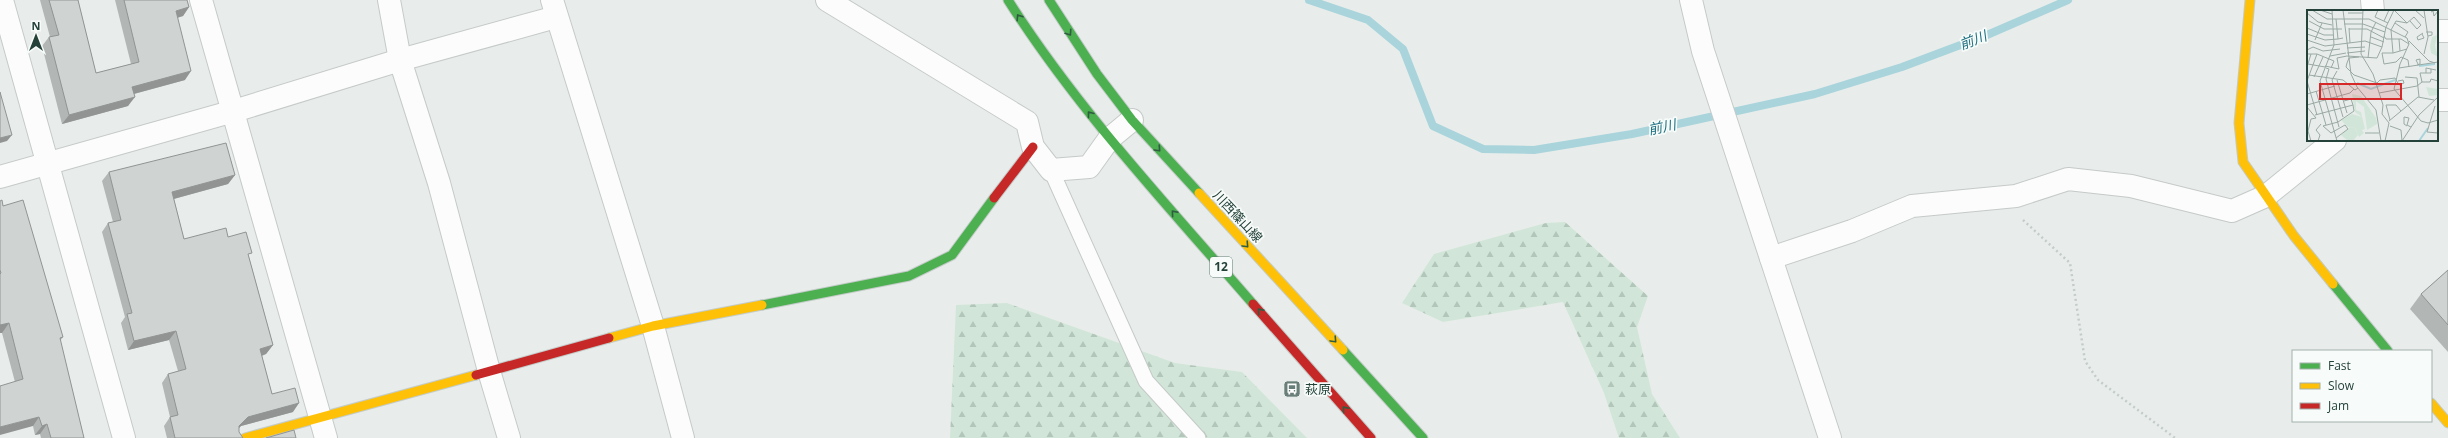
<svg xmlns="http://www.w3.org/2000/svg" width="2448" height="438" viewBox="0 0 2448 438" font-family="'Open Sans','Noto Sans JP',sans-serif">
<defs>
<pattern id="forest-firs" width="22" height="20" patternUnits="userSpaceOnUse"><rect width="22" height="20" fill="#d1e6d8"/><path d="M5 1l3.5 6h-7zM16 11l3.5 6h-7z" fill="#b3c6ba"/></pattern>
</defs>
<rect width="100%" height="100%" fill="#e8edeb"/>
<g fill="url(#forest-firs)">
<polygon points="1565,222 1648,296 1637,327 1652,394 1680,438 1619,438 1604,393 1563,302 1443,322 1402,303 1434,254 1546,223"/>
<polygon points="1007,303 1175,363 1242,372 1307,438 950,438 956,305"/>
</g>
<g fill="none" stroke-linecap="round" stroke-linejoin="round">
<polyline stroke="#a9d4db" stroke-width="8" points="1309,0 1368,20 1403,49 1433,126 1483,149 1534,150 1632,134 1815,94 1902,67 1987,35 2068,0"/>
<defs>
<polyline id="lane" points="1051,170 1146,381 1198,438"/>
<g id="street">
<polyline points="2,0 124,438"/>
<polyline points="201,0 326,438"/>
<polyline points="389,0 400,60 439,183 489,371 509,438"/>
<polyline points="552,0 653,326 683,438"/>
<polyline points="827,0 1027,122 1033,147 1051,170 1089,167 1109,139 1132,120"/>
<polyline points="1691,0 1703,51 1830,438"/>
<polyline points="2372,0 2373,11"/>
<polyline points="2437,31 2448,31"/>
<polyline points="2437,100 2448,100"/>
<polyline points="0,177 234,111 400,60 556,17"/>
<polyline points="1771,258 1852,231 1912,206 2016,196 2068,179 2131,186 2232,211 2266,196 2335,140"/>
</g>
<g id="fast">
<path d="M1008,0C1078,110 1168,206 1253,304"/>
<polyline points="1049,0 1097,74 1132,120 1199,193"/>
<polyline points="2333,284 2388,351"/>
<polyline points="762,305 909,276 952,255 994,198"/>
<polyline points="1343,350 1423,438"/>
</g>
<g id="slow">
<polyline points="2250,0 2239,123 2243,162 2294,236 2333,284"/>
<polyline points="1199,193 1343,350"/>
<polyline points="609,338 653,326 762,305"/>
<polyline points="2431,403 2448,423"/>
<polyline points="245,438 476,375"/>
</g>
<g id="jam">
<polyline points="994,198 1033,147"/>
<polyline points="1253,304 1371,438"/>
<polyline points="476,375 609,338"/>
</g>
</defs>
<use href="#lane" stroke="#c5cac8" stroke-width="17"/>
<use href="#street" stroke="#c5cac8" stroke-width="24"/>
<use href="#fast" stroke="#c3cbc8" stroke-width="11"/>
<use href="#slow" stroke="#c3cbc8" stroke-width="11"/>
<use href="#jam" stroke="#c3cbc8" stroke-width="11"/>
<polyline stroke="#c3ccca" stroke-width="2.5" stroke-dasharray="2 3" stroke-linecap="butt" points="2023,220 2070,263 2085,361 2098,380 2175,438"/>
<use href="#lane" stroke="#fcfcfc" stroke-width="15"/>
<use href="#street" stroke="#fcfcfc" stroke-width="22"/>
<use href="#fast" stroke="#4caf50" stroke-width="9"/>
<use href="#slow" stroke="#ffc107" stroke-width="9"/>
<use href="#jam" stroke="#c62828" stroke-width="9"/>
</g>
<g fill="#b2b6b5">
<polygon points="40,0 78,0 96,73 131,64 115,0 187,0 189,7 183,16 177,18 185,80 134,94 128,106 62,124 42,46 49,37 50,37"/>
<polygon points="109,172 235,175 228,184 174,199 184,239 228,237 249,257 273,345 266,354 262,356 272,394 293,412 241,426 239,428 239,432 243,438 167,438 164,426 170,417 162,383 168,374 178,371 169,340 128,350 121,323 125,317 102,232 108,223 113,222 102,181"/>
<polygon points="0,201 3,206 63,337 60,341 84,438 41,438 40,434 35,435 33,426 15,382 2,333 0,333"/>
<polygon points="2448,270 2448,352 2410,309 2421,294"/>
</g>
<g fill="#919493">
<polygon points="189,7 183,16 169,20 176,11"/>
<polygon points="191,71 185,80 126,96 132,87"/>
<polygon points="135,97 128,106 62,124 69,115"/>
<polygon points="12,135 7,141 0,143 0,138"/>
<polygon points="235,175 228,184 166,201 172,192"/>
<polygon points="9,323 2,333 0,333 0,325"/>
<polygon points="176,331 169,340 128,350 134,341"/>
<polygon points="273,345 266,354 254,358 260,349"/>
<polygon points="299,403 293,412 241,426 233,434 239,426 248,417"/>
<polygon points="39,417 33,426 0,435 0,427"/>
<polygon points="47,424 40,434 35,435 42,426"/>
</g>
<g fill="#cfd4d2" stroke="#919493">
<polygon points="49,0 78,0 96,73 139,62 124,0 187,0 189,7 176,11 191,71 132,87 135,97 69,115 49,37 59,35"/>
<polygon points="0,92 12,135 0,138"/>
<polygon points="226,143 235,175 172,192 184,239 226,228 228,237 246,232 252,253 248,254 273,345 260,349 272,394 295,388 299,403 248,417 239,426 239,432 243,438 175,438 170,417 178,415 168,374 186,369 176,331 134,341 127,314 132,313 108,223 121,220 109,172"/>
<polygon points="2,200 3,206 23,200 63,337 60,338 84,438 51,438 47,424 42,426 39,417 0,427 0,386 23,379 9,323 0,325 0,274 1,273 0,270 0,201"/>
<polygon points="2448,270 2448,325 2421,294"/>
<polygon points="294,430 296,438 266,438"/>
</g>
<defs><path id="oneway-chevron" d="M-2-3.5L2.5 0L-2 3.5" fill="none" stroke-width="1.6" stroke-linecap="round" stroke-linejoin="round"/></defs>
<g stroke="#2e5d40">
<use href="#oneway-chevron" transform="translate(1019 17) rotate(-123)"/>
<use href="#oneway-chevron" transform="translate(1069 33) rotate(56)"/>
<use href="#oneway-chevron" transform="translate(1090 114) rotate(-128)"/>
<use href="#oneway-chevron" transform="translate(1158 149) rotate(47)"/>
<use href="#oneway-chevron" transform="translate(1174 213) rotate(-131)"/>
<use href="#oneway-chevron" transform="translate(1246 245) rotate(47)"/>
<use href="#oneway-chevron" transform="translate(1260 311) rotate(-131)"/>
<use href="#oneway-chevron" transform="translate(1334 340) rotate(47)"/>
<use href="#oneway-chevron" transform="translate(1345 409) rotate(-131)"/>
</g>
<defs>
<symbol id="bus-square" viewBox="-11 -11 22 22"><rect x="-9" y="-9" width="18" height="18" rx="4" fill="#697e78" stroke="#f7fbf9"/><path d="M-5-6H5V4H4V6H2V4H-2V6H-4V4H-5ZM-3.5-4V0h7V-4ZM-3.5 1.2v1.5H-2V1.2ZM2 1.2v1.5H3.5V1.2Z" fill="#fff"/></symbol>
</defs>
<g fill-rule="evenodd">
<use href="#bus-square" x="1282" y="379" width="20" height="20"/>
</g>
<g text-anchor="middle" stroke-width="3.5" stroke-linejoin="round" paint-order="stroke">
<rect fill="#f7fbf9" stroke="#637a73" stroke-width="1" x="1210" y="257" width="22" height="20" rx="3"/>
<g font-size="12" font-weight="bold" fill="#24423a">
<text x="1221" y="271">12</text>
</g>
<g font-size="13" fill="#24423a" stroke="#f7fbf9">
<text transform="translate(1238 216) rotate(47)" y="5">川西篠山線</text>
</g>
<g font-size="13" fill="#24423a" stroke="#f7fbf9" text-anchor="start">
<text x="1305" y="394">萩原</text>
</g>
<g font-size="14" font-style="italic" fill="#1c6f80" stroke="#f7fbf9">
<text transform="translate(1973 40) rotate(-21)" y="5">前川</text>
<text transform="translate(1662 127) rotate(-12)" y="5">前川</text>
</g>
</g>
<g transform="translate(2307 10)">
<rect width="131" height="131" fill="#e8edeb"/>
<path d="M130,25L128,36L131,47L124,43L123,36L125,27ZM45,84L54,86L69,108L70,114L60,120L57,97L49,91V100L54,102L58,119L55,120L57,123L52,127L48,118L41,117L34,110L45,104L55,107L48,102Z" fill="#d1e6d8"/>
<path d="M43,117L48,118L51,125L46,131H41L34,125Z" fill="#d1e6d8"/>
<path d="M119,77L131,79V85L122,86Z" fill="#d1e6d8"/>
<path fill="none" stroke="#a9d4db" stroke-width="2" d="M112,56L128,54M50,73L64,79L88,70M112,131L121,118"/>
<path fill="none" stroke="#9aa9a4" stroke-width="1" d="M5,0L20,9H62L100,28L102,34L93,54L87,79L114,111L121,113L131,110M13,0L25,4M25,0L27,35L13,71L30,131M36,0L44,64L50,77L69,100L74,131M56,0L54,44L66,64L76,95L75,104L82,113L78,131M71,0L68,7L81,13M87,0L100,13L107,7L114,15L110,19L103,11M108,0L117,8M117,0L121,27L117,44M124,2L126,1L127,6L131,1M0,3L11,12L25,15M41,3H56M29,9L31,29L36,28M2,11L17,19H35M77,11L82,0M88,13L101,22L98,27M37,14H56L78,22M0,18L17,25H26M42,18L43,33M42,19H60L77,28M84,20L86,43L100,39M84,20L89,11L100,13M119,22H125V25L121,26M0,24L18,30L31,29M115,24L117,28L111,30L110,27L116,23M77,26L79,29H94L102,34M64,27L77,32M92,29L93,41M0,30L18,36L58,31L75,37L79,17L87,0M8,30L15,13M102,31L122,51L128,53M40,38L58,37M0,40L6,37L16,41L33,39M40,43L58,41M86,43H75L77,54L89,52L94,47L101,50L102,57M0,44H10L27,51L24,58M23,46L39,43M52,47L42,48L40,53L39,57L47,65L70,73L73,70L88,68L92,75L97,73L96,70L91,71M61,48L64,22L69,12M1,54L18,57M110,55L113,54V49L109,50L111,54M18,56L32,59L30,48L40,46L70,48L75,37M0,57L4,44M19,58L22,59L19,69L32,117M92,58L131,52M30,61L25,70L36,107M119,63V58L129,60M2,65L36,70L48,80L51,78M7,67L16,47M98,67L110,68L112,87M30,70L40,103M0,71L10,105M0,71L10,44M115,72L113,63H124V59M9,81L19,115M72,83L110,76L115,72H123L124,69L131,71M0,84L28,76M37,91L44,89L46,95M0,95L43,83L47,79M128,96L120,122L131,123M0,97L9,108L4,109L1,121L4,131M8,105L46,95L47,101L31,112L16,116L24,123L38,115L41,119L29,128M83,110L79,95H89L94,101M82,111L111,87L127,90M83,116L94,120L95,131M100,116L97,114V107L102,108L100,115L104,117M58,123H72M11,131L13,125L9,120L14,114M95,131L112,105L131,87"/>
<path fill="#d62828" fill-opacity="0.15" stroke="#d62828" stroke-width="2" d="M13,74H94V89H13Z"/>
<rect width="131" height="131" fill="none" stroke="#24423a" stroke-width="2"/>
</g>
<rect x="2292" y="350" width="140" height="72" fill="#f7fbf9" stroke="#a3b1ad"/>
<rect x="2300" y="363" width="20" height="6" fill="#4caf50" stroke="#a3b1ad"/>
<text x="2328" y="370" font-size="12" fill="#24423a">Fast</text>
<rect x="2300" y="383" width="20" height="6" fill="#ffc107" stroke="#a3b1ad"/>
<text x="2328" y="390" font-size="12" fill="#24423a">Slow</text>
<rect x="2300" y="403" width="20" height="6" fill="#c62828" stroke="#a3b1ad"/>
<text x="2328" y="410" font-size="12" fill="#24423a">Jam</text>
<g transform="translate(36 36)" stroke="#f7fbf9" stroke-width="3" paint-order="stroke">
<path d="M0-3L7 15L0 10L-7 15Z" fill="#24423a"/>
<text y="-6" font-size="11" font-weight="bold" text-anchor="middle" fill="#24423a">N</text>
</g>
</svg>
